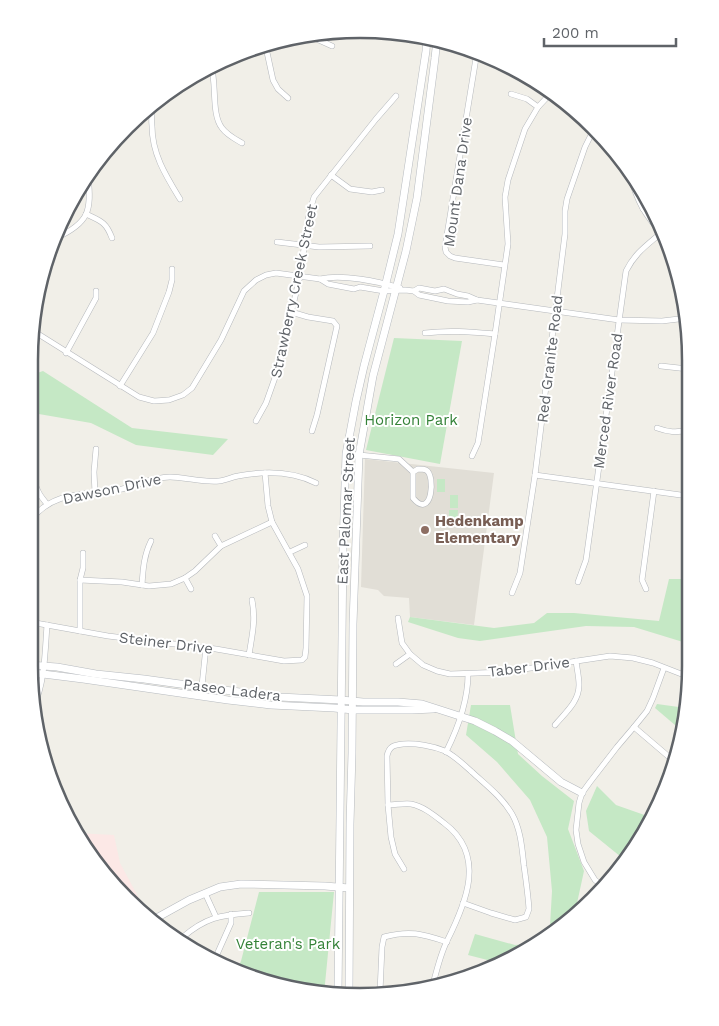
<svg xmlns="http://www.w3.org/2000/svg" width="719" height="1026" viewBox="0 0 719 1026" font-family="'Work Sans',sans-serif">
<rect width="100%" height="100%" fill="#f1efe8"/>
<polygon fill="#e1ded6" points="365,459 494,473 474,625 410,617 409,598 384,596 378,590 361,587"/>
<polygon fill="#fce8e6" points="76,833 114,835 120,863 149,917 146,918 142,915 84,850"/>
<g fill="#c5e8c5">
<polygon points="394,338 462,341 440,464 366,450"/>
<polygon points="43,371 132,428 228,439 213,455 136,445 91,423 33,413 34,374"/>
<rect x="437" y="479" width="8" height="13"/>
<rect x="450" y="495" width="8" height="13"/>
<polygon points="449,510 458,510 457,523 449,523"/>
<polygon points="669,579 689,579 689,645 683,642 634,627 586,626 480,641 458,638 408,622 410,617 494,628 534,623 547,613 574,613 659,621"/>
<polygon points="657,704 686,708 682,731 655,708"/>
<polygon points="471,705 510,705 518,754 542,776 574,801 568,829 584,871 574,917 503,964 468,955 475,934 515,945 535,943 550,926 552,891 547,837 530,800 497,762 466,735"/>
<polygon points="597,786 616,805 653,818 626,861 589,831 586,811"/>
<polygon points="259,892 334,892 324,994 317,994 236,973 241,961"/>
</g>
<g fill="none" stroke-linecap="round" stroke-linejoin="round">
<defs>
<g id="street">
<polyline points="303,35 312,37 332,46"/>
<polyline points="265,43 273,80 278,89 288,98"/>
<polyline points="477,52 445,247 446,252 450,256 455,258 504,265"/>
<path d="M211,65C217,84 211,114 222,128C227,135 235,139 242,143"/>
<polyline points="511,94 527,99 538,107"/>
<path d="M153,103C152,111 151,119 152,126C152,154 166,176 180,199"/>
<path d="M629,173C638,202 643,213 663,235"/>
<polyline points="331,175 350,189 372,192 382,190"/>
<polyline points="643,209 650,205"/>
<path d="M86,214C101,221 106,222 112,238"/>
<path d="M56,238C89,223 92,211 88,176"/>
<polyline points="277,242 319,247 370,246"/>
<path d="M320,279C342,274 377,281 400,288"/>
<polyline points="414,291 419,288 435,291 444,289 457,294 468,296 477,300 619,320 662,321 687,318"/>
<polyline points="291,312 308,317 333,321 337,326 317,415 312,431"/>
<polyline points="35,332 139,397 154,401 169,400 183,395 192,388 221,340 244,291 256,280 266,275 276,273 320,279 328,284 354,289 360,287 384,291 405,290 414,291 419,295 448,301 468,302 477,300"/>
<path d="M425,333C449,330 471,332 495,334"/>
<polyline points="66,353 96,298 96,291"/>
<polyline points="661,366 688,369"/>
<polyline points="120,386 153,333 169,292 172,280 172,269"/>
<polyline points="256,421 266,403 277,372 300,276 309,214 314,197 376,119 396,96"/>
<path d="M657,428C668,432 676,433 688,430"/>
<path d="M36,431C34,450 29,473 38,491C40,496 44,500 47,504"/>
<polyline points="346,454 359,455 399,459 413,472"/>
<polyline points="472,456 478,443 495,334 508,244 505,197 508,180 525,129 538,107 552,92"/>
<path d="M418,469C420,469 424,469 426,470C436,475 432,521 413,498V472Z"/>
<polyline points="535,475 688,496"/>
<polyline points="95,493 94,472 96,449"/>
<path d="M31,520C54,489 89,496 122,489C140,485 151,477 170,477C184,477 206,483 219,481C226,480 232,477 238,476C264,471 292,471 316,483"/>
<polyline points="215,536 221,546"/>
<polyline points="290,552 305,545"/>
<polyline points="185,578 191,589"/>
<polyline points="80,580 122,582 149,586 171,584 185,578 195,571 221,546 272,522"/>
<path d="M578,582L586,560L626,271C635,253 646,246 661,233"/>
<path d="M142,585C143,569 144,555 151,541"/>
<polyline points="646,589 642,580 654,491"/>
<polyline points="512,593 520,573 535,475 565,234 565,211 567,199 585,147 591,135 597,131"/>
<polyline points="398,618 402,643 410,654 423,665 437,671 450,674 505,672 610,656 633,658 653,663 689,677"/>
<polyline points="30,622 108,636 216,649 284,661 302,660 305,657 306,648 307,596 298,569 272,522 268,506 265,473"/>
<polyline points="80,631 80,580 83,568 83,553"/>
<path d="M249,655C252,635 256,621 252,600"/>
<polyline points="396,664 410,654"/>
<polyline points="201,695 206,647"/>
<path d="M34,706C45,681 45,652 47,625"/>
<path d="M555,725C565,713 579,702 579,685C579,677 577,669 576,661"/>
<polyline points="634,727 675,762"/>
<path d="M446,752C458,728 468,701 468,674"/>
<polyline points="656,800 666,786"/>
<path d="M388,805C396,805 404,803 411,804C423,806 435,816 444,823C487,855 466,903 447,941C440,955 436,973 432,988"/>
<path d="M404,869L395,854L391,837L388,805L387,756C389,746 394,745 403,744C416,743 433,746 445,751C455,756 464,765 472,772C486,785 502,797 512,814C521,830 522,849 524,866C526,880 528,894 529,909L526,917L515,920L491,913L463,903"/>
<polyline points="604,887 595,880 584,862 578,844 576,830 579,803 582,793 590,782 617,747 634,727 647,711 653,698 664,668"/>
<polyline points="205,893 216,917"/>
<path d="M183,941V937C205,918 220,915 249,913"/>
<polyline points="214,961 231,923 231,914"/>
<path d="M380,992L382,947L384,937C410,930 422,934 447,942"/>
</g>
<g id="secondary">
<polyline points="29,665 57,667 96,674 144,679 216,689 279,697 341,700 363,702 398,702 422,704 475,721 495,731 512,741 561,782 582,793"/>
<polyline points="30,673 43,674 83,679 228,700 271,705 334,708 353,710 412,710 433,709"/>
<polyline points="151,921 189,900 220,887 241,884 325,886 349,888"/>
<polyline points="349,993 350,824 352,753 353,624 359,455 373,376 406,251 417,198 435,58 437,39"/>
<polyline points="338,994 343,547 346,454 356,401 364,366 384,291 398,234 426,51 427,37"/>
</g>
</defs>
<use href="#street" stroke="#b5b8bc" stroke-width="6"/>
<use href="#secondary" stroke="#b6babf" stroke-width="8"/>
<use href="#street" stroke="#fff" stroke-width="5"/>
<use href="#secondary" stroke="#fff" stroke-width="7"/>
</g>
<circle fill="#8d6e63" stroke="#fff" stroke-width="2" cx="425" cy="530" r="5"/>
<g text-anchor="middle" stroke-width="4" stroke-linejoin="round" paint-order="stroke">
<g font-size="15" fill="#5f6368" stroke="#fff">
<text transform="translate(458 182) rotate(-82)" y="5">Mount Dana Drive</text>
<text transform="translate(294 291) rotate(-78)" y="5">Strawberry Creek Street</text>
<text transform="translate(550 359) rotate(-83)" y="5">Red Granite Road</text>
<text transform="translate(608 401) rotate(-82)" y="5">Merced River Road</text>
<text transform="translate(112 489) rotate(-12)" y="5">Dawson Drive</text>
<text transform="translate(346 511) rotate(-87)" y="5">East Palomar Street</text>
<text transform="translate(166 643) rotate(7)" y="5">Steiner Drive</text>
<text transform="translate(529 667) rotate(-7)" y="5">Taber Drive</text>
<text transform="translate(232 690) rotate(7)" y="5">Paseo Ladera</text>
</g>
<g font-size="15" fill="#348238" stroke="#fff">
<text x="411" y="425">Horizon Park</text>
<text x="288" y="949">Veteran's Park</text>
</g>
<g font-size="15" font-weight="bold" fill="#785e54" stroke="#fff" text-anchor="start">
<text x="435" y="526">Hedenkamp<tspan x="435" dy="17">Elementary</tspan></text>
</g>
</g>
<path d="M0 0H719V1026H0ZM360 38H360A322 322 0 0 1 682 360V666A322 322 0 0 1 360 988H360A322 322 0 0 1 38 666V360A322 322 0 0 1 360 38Z" fill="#fff" fill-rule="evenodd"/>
<path fill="none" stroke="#5f6368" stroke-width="2.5" d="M360 38H360A322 322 0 0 1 682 360V666A322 322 0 0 1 360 988H360A322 322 0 0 1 38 666V360A322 322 0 0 1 360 38Z"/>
<path d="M544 38v8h132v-8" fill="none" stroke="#5f6368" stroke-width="2.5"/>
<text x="552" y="38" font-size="15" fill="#5f6368" stroke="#ffffff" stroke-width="4" paint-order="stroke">200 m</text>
</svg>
